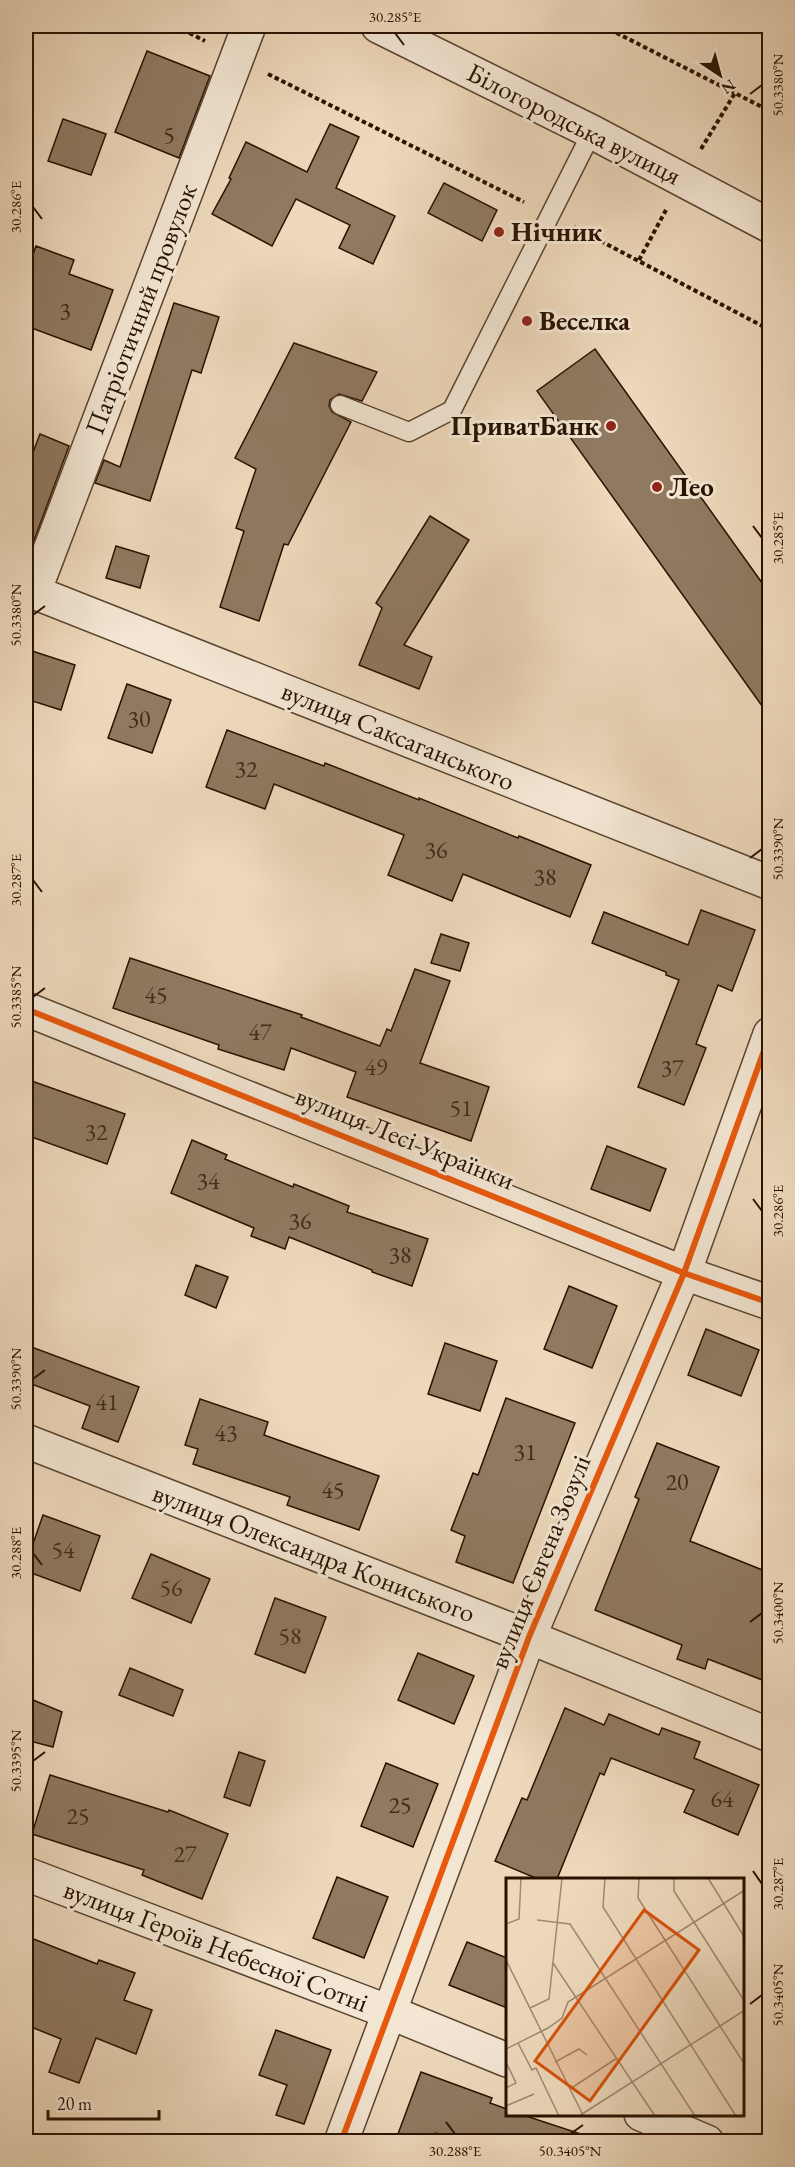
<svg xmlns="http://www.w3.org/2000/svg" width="795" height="2167" viewBox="0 0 795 2167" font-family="'EB Garamond',serif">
<rect width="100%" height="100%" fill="#edd8bb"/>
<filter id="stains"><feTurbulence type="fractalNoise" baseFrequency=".00333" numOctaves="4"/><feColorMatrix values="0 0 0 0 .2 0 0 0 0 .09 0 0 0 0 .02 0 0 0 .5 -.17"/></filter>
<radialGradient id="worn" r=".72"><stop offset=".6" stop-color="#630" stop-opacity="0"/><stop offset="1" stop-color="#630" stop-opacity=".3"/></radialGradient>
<g fill="#8f7961" stroke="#291200" stroke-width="1.5">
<polygon points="147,51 210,76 179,158 115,132"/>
<polygon points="63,119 106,134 91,175 48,161"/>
<polygon points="330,124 359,137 336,188 395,216 373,264 339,248 350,225 296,199 272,246 212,214 231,179 229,178 246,142 307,172"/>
<polygon points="444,183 497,210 482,241 428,213"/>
<polygon points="36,246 74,260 69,274 113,290 91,350 26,326 26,274"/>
<polygon points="174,303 219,317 201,373 192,370 150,501 95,483 104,460 120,467"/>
<polygon points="294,343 377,372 362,401 339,394 330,400 329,406 332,412 351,422 288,545 284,544 259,621 220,607 244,531 236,528 256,469 235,458"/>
<polygon points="595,349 770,594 770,717 537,391"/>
<polygon points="40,434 69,446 26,562 26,471"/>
<polygon points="430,516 469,540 404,645 432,657 419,689 359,665 382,608 376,603"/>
<polygon points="116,546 149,556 140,588 106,578"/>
<polygon points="26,649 75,665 61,710 26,699"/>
<polygon points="127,684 171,700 152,753 108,738"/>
<polygon points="227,730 324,766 325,763 419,800 419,798 518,838 519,836 591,865 570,917 463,874 452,901 388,875 404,835 274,784 265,809 206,787"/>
<polygon points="701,910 755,930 732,991 718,985 696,1044 706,1048 684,1105 638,1087 679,980 666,975 666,972 592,943 604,912 688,945"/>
<polygon points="441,934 469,943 460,971 431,963"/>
<polygon points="130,958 302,1015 301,1017 380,1046 387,1029 391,1031 415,969 450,981 420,1063 489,1087 471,1141 347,1097 356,1072 291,1048 284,1070 218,1049 219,1045 113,1008"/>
<polygon points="26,1079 125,1114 107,1164 26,1135"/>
<polygon points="192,1140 227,1155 225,1159 293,1187 294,1184 349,1206 347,1212 428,1239 412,1286 372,1272 372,1270 289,1237 285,1249 251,1236 254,1228 171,1193"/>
<polygon points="607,1146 666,1169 650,1211 591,1189"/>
<polygon points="196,1265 228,1277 216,1308 185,1295"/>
<polygon points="569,1286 617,1306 592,1368 544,1349"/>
<polygon points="706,1329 759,1350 741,1396 688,1375"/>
<polygon points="445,1343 497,1361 480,1411 428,1394"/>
<polygon points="26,1345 139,1387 118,1442 82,1428 90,1406 26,1382"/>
<polygon points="506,1398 575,1423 513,1583 456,1562 465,1536 451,1530 473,1473 478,1475"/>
<polygon points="200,1399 268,1422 264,1435 379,1476 359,1530 287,1505 290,1497 193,1464 198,1449 185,1445"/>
<polygon points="657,1443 719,1467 690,1541 770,1573 770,1683 708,1659 705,1669 677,1659 682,1645 595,1610 639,1499 635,1497"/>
<polygon points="43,1515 100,1536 80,1591 26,1571 26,1564"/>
<polygon points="151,1554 210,1579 191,1623 132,1598"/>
<polygon points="275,1598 326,1617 305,1673 255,1654"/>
<polygon points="418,1653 474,1676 454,1724 398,1700"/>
<polygon points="130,1668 183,1690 173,1716 119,1695"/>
<polygon points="33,1700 62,1712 53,1747 26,1740 26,1729"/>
<polygon points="565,1708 604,1725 609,1714 659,1735 662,1728 700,1742 694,1758 759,1785 738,1835 684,1812 694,1790 611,1758 604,1775 600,1773 557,1879 538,1879 495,1861 522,1798 527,1800"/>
<polygon points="239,1752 265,1761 250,1806 224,1797"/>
<polygon points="386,1763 438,1784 413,1847 361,1826"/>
<polygon points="50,1775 168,1812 169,1810 228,1834 202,1899 142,1875 144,1870 32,1834"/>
<polygon points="337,1877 388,1897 364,1958 313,1938"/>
<polygon points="26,1936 97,1964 99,1960 135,1973 124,2000 152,2010 136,2054 96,2038 79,2083 49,2072 61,2039 26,2025"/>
<polygon points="467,1942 507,1958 507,2008 449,1985"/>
<polygon points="276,2030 331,2050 304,2124 276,2115 287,2085 259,2075"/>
<polygon points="421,2072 492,2098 490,2103 507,2109 507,2115 523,2115 587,2136 587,2142 458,2142 436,2133 433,2142 395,2142"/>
</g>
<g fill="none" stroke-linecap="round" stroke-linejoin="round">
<defs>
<polyline id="service" points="340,405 409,432 452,410 592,132"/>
<g id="minor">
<polyline points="26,589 770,883"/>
<polyline points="34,592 249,26"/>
<polyline points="26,1009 684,1273 770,1303"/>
<polyline points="26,1441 529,1637 770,1735"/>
<polyline points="26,1874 389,2012 507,2060"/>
<polyline points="641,2114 707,2142"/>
<polyline points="341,2142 529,1637 684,1273 770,1034"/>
</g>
<polyline id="tertiary" points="378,26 592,132 770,226"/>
</defs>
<use href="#service" stroke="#5a442f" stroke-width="21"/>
<use href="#minor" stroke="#5a442f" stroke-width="36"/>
<use href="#tertiary" stroke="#5a442f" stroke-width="36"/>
<g stroke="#291200" stroke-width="4" stroke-dasharray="4.5 3" stroke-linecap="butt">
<polyline points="176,26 205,41"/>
<polyline points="603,26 770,111"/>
<polyline points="268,74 524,202"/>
<polyline points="701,149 735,93"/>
<polyline points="574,227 770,330"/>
<polyline points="639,260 666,210"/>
</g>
<use href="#service" stroke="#f3e6d3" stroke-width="18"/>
<use href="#minor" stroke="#f3e6d3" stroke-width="33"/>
<use href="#tertiary" stroke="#f3e6d3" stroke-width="33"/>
<defs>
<g id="cycleway">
<polyline points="26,1009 684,1273 770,1303"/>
<polyline points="341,2142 529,1637 684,1273 770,1034"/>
</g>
</defs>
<use href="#cycleway" stroke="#f3e6d3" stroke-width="10"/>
<use href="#cycleway" stroke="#e8590c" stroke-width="6"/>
</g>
<path fill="none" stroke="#291200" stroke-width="2" d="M395,33L404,45M750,94L762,85M33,207L42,219M753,526L762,538M33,615L45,606M750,858L762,849M33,880L42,892M33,997L45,988M753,1199L762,1211M33,1379L45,1370M33,1553L42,1565M750,1622L762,1613M33,1761L45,1752M753,1871L762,1884M750,2004L762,1995M446,2122L455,2134M570,2134L583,2125"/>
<g fill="#8f2418" stroke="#f3e6d3" stroke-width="2">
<circle cx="499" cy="232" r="6"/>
<circle cx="527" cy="321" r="6"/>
<circle cx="611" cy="426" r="6"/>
<circle cx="657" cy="487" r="6"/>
</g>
<g text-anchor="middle" stroke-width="6" stroke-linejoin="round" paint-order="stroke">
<g font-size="24" fill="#422c18">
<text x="169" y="143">5</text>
<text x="65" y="319">3</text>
<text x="139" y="727">30</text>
<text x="246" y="777">32</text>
<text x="436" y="858">36</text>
<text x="545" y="885">38</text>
<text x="156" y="1003">45</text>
<text x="260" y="1040">47</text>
<text x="376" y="1075">49</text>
<text x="672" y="1076">37</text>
<text x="461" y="1116">51</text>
<text x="96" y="1140">32</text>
<text x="208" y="1189">34</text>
<text x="300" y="1229">36</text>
<text x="400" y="1263">38</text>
<text x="107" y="1410">41</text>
<text x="226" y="1441">43</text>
<text x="525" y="1460">31</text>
<text x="677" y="1490">20</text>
<text x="333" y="1498">45</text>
<text x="63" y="1558">54</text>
<text x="171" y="1596">56</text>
<text x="290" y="1644">58</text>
<text x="722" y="1807">64</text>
<text x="400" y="1813">25</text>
<text x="78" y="1824">25</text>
<text x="185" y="1862">27</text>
</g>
<g font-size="27" fill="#291200" stroke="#f3e6d3">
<text transform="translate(574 124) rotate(27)" y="9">Білогородська вулиця</text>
<text transform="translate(141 309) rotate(-69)" y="9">Патріотичний провулок</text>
<text transform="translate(398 736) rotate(22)" y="9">вулиця Саксаганського</text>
<text transform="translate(405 1138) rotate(22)" y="9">вулиця Лесі Українки</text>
<text transform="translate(314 1553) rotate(21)" y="9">вулиця Олександра Кониського</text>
<text transform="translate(540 1562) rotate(-68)" y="9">вулиця Євгена Зозулі</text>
<text transform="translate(216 1946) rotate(21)" y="9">вулиця Героїв Небесної Сотні</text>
</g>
<g font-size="27" font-weight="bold" fill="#291200" stroke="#f3e6d3" text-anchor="start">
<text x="511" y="241">Нічник</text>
<text x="539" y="330">Веселка</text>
<text x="599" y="435" text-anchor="end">ПриватБанк</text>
<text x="669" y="496">Лео</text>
</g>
</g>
<g transform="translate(506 1878)">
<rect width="238" height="238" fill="#edd8bb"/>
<path fill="none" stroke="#9f8970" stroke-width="1.5" d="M99,0L97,29L230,238M133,0L132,20L239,187M168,0V13L239,124M202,0L239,60M31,42L64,46L189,238M0,46L13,41L15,0M0,82L77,237M47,85L149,238M24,130L43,121L56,0M12,165L26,192L30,190L53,238M0,171L42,150L56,140L62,124L239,12M0,184L10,205L0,210M49,184L73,171L81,177M64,211L111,180M0,228L28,216M73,238L239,132"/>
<path fill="#d5520b" fill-opacity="0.15" stroke="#d5520b" stroke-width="3" d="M138,32L193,72L84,223L29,183Z"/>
<rect width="238" height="238" fill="none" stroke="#291200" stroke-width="3"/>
</g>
<rect width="795" height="2167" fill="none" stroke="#edd8bb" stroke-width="66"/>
<g transform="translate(720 75) rotate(144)" stroke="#f3e6d3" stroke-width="4.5" paint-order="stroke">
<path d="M0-4.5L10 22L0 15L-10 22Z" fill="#291200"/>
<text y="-9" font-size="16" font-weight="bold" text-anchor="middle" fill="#291200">N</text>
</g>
<path d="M48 2110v9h111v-9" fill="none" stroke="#291200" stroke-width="3"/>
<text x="57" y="2110" font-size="18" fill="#291200" stroke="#f3e6d3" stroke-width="4.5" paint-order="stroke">20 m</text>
<rect x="33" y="33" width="729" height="2101" fill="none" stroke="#291200" stroke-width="2"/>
<g font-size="15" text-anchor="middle" fill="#291200">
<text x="395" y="22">30.285°E</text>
<text transform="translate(778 85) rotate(-90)" y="5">50.3380°N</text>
<text transform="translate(16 207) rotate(-90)" y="5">30.286°E</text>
<text transform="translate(778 538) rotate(-90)" y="5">30.285°E</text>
<text transform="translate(16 615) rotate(-90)" y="5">50.3380°N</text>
<text transform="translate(778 849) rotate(-90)" y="5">50.3390°N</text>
<text transform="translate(16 880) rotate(-90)" y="5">30.287°E</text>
<text transform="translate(16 997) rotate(-90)" y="5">50.3385°N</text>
<text transform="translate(778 1211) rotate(-90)" y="5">30.286°E</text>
<text transform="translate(16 1379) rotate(-90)" y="5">50.3390°N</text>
<text transform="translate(16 1553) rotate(-90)" y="5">30.288°E</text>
<text transform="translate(778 1613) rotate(-90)" y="5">50.3400°N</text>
<text transform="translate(16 1761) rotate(-90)" y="5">50.3395°N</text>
<text transform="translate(778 1884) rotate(-90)" y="5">30.287°E</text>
<text transform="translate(778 1995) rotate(-90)" y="5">50.3405°N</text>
<text x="455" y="2156">30.288°E</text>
<text x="570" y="2156">50.3405°N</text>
</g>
<rect width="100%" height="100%" filter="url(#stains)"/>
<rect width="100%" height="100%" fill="url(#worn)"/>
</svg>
